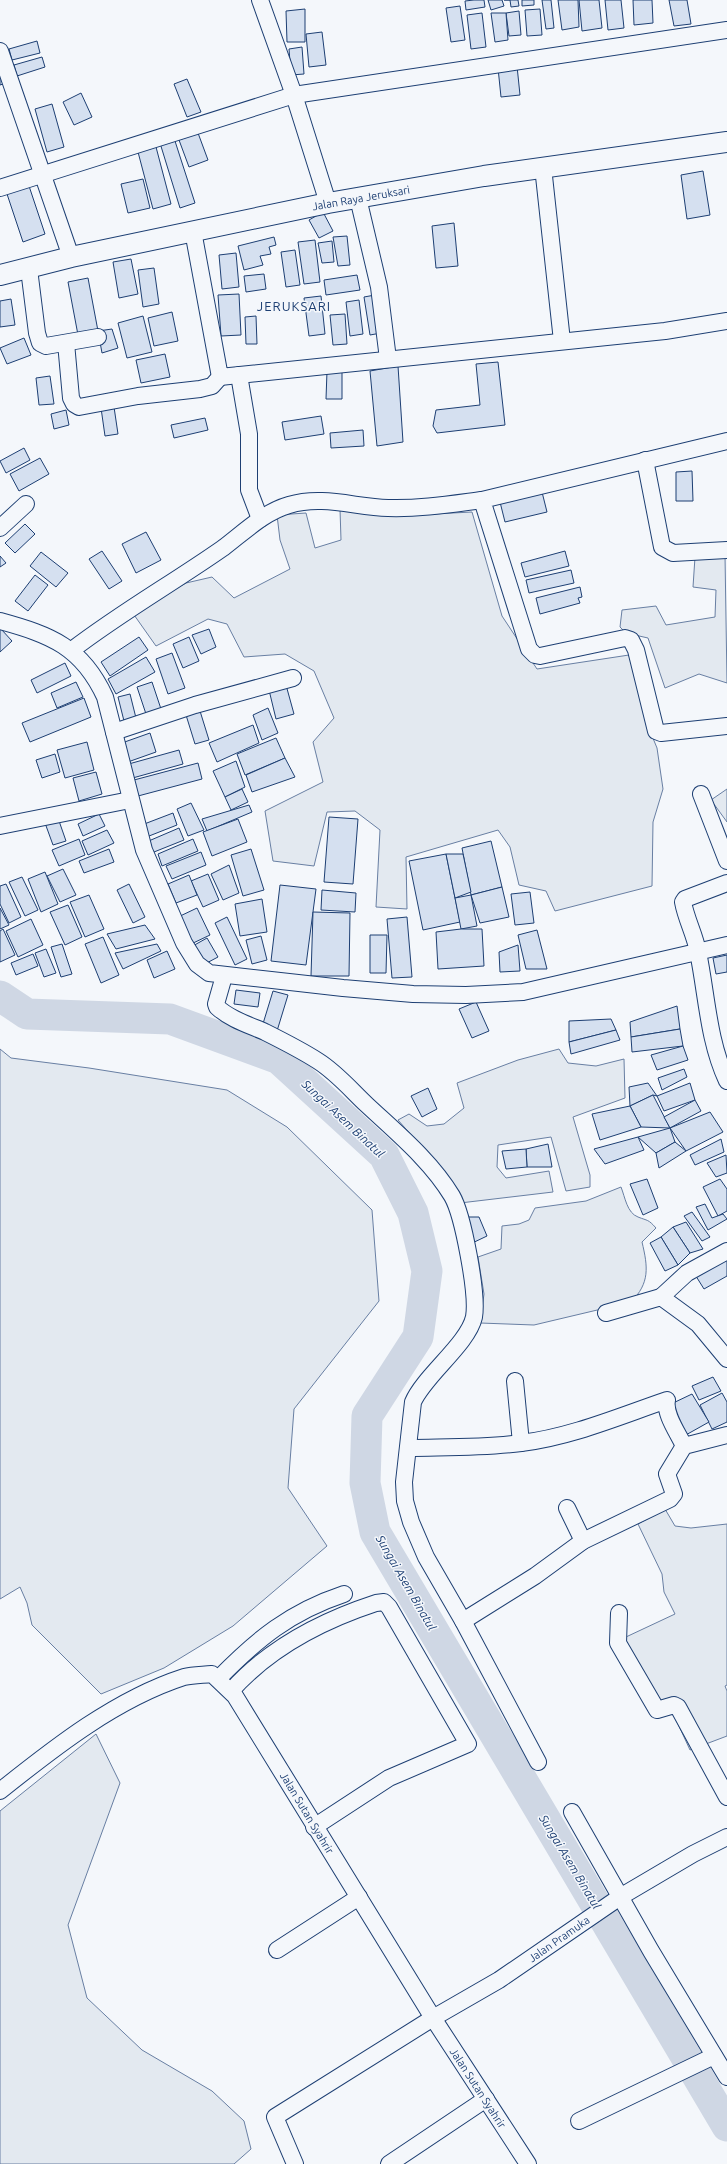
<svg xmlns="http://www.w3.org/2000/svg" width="727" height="2164" viewBox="0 0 727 2164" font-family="Ubuntu,sans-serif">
<rect width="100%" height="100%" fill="#f4f7fb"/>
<g fill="#e3e9f0" stroke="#687fa3">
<polygon points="340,509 433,514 472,512 502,616 537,669 629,655 648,726 657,748 663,789 653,822 652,886 555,911 546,891 519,885 510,847 498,830 406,857 407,909 376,907 380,830 355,811 327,812 314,866 273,861 265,811 323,782 313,742 334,718 314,671 285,654 244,657 227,624 208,619 156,646 132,612 186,583 212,577 234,598 290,569 280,540 277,515 306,513 315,548 341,540"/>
<polygon points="725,555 727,683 699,674 665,688 648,638 626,633 620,627 622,610 656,606 666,625 715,617 716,590 693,587 695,557"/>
<polygon points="727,789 727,822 711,800"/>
<polygon points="0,1049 11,1058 89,1068 227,1090 287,1127 372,1210 379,1301 294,1409 288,1488 327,1546 233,1626 164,1668 101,1694 32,1625 27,1603 20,1587 0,1599"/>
<polygon points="559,1049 568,1063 596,1066 624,1059 625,1098 573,1117 590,1175 590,1187 566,1191 551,1137 498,1145 497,1167 506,1178 549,1171 553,1192 460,1203 434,1161 398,1120 409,1114 427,1126 444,1124 464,1108 457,1083 518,1060"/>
<path d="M621,1187C625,1197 627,1213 638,1217C648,1221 648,1219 656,1228L642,1242C648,1267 650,1283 631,1302L534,1325L480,1323L484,1294L478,1257L501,1249L502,1226L519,1224L529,1220L535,1208L586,1201Z"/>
<polygon points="665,1509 675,1526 691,1528 727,1524 727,1685 725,1686 727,1691 727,1736 690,1750 673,1713 649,1709 611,1644 675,1614 664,1592 662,1574 638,1524"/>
<polygon points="96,1734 120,1783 68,1925 87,1998 142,2050 212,2091 244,2121 251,2149 234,2164 0,2164 0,1811"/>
</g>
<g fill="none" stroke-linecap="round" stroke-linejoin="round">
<polyline stroke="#cfd7e4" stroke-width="31" points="0,996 27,1014 170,1019 279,1059 384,1155 413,1213 427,1271 418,1337 367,1416 365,1483 375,1532 727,2126"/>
</g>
<g fill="#d5e0f0" stroke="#1d3f73">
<polygon points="474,0 484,0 485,7 466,10 465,1"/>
<polygon points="488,0 502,0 504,6 491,10"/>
<polygon points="504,0 518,0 519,6 511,7 510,0"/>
<polygon points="522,0 534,0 534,5 522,6"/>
<polygon points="542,0 551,0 554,28 546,29"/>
<polygon points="558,0 578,0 579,27 562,30"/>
<polygon points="579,0 599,0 602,28 582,31"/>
<polygon points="605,0 621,0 624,28 608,30"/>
<polygon points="633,0 652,0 653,23 634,25"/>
<polygon points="669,0 687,0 691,24 674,26"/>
<polygon points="460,6 465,40 451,42 446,8"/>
<polygon points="305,9 305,42 287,42 286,11"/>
<polygon points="540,9 542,35 527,36 525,10"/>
<polygon points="519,11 521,35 509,36 506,13"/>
<polygon points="482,13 486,47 471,49 467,15"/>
<polygon points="491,13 506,13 508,40 495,42"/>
<polygon points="322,32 326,65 309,67 306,34"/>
<polygon points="37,41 40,53 12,60 9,49"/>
<polygon points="302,47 304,74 291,75 289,49"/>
<polygon points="42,57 45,67 17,76 14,65"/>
<polygon points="517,66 520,95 501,97 498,68"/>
<polygon points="0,75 6,83 0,85"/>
<polygon points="187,79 201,112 187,117 174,84"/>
<polygon points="81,93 92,117 74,125 63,102"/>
<polygon points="52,104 64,147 47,152 35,109"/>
<polygon points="198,133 208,160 189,167 179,140"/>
<polygon points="174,138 195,203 180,208 160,143"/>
<polygon points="156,147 171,204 153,209 138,152"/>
<polygon points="703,171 710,215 687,219 681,175"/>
<polygon points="143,179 150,208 128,213 121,184"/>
<polygon points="28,183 45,234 23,242 6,191"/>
<polygon points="323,212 333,231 319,238 309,220"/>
<polygon points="454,223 458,266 436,268 432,226"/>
<polygon points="347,236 350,265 338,266 333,237"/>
<polygon points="274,237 276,245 269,247 271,254 260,256 263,265 244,270 238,246"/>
<polygon points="315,240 320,282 304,284 298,242"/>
<polygon points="332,241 334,262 322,263 318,243"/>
<polygon points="295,250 300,285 286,287 281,252"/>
<polygon points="236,253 239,287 222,289 219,255"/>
<polygon points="131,259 138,294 119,298 113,262"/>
<polygon points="154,268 159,304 143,307 138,270"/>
<polygon points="264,274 266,289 246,292 244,276"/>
<polygon points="357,275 360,290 326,295 324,280"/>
<polygon points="88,278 98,331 78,335 68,282"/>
<polygon points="239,294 241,335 221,336 218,295"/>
<polygon points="375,295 381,333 370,335 364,297"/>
<polygon points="321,296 325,334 309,336 304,298"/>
<polygon points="11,299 15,325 0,327 0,301"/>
<polygon points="359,300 363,334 350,336 346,302"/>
<polygon points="172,312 178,341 154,346 148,318"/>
<polygon points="345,314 347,344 333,345 330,315"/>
<polygon points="143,316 152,352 127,358 118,323"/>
<polygon points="256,316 257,344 246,344 245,317"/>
<polygon points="112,329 118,348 102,353 98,331"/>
<polygon points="24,338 31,355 7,364 0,348"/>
<polygon points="165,354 170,377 141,383 136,360"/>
<polygon points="498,362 505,425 437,433 433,426 436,410 480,405 476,364"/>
<polygon points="398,366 403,442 377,446 370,371"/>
<polygon points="327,371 342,371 342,399 326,399"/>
<polygon points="50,376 54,404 39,405 36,378"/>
<polygon points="114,407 118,434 105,436 101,408"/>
<polygon points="66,410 69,425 54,429 51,414"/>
<polygon points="321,416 324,434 285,440 282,422"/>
<polygon points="205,418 208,430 174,438 171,425"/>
<polygon points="363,430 364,446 331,448 330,433"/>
<polygon points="24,448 30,460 6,473 0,461"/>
<polygon points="40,458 49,474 19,491 10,474"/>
<polygon points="692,471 693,501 676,501 676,472"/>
<polygon points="542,492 547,512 505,522 500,502"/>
<polygon points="25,524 35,534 15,553 5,543"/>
<polygon points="146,532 161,560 136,573 122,544"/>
<polygon points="102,551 122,581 109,589 89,559"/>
<polygon points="565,551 569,566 525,577 521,563"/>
<polygon points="41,552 68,573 56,587 30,566"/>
<polygon points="0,556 6,563 0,567"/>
<polygon points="571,570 574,583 529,593 526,580"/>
<polygon points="35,575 48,585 28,611 15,601"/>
<polygon points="580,587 582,597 578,598 580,603 540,614 536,598"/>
<polygon points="1,629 12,641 0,652 0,630"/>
<polygon points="209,629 216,647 201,654 192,635"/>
<polygon points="139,637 148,650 110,676 101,662"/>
<polygon points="189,637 199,661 183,668 173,644"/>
<polygon points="172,653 185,688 168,694 156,659"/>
<polygon points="146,657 155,672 116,694 108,679"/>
<polygon points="65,663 71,676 37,693 31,680"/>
<polygon points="76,682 83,697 57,708 51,693"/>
<polygon points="152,682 161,709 146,714 137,687"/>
<polygon points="286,685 294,714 276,719 269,690"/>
<polygon points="130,694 136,718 124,721 118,697"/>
<polygon points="84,698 91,717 30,742 22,723"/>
<polygon points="268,708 278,733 262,740 253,715"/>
<polygon points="200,711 209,740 195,744 186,715"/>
<polygon points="253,725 259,743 217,762 209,743"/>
<polygon points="150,733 156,752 125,763 119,744"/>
<polygon points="276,738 285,758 245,775 237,754"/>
<polygon points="87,742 94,770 65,778 57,750"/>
<polygon points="179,750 183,764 129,779 125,765"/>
<polygon points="55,754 60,772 42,778 36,760"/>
<polygon points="285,758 295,777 252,792 246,775"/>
<polygon points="236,761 245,787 225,797 213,771"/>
<polygon points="198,763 202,779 138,796 134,780"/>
<polygon points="96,772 102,794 79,801 73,778"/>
<polygon points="242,789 248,802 231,810 225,797"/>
<polygon points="191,803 204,830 188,836 177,809"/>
<polygon points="249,805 252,812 207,831 202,819"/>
<polygon points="173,813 177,825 144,838 139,826"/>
<polygon points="99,814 105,826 83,836 78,824"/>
<polygon points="329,817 358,819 353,884 324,882"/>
<polygon points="58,818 66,841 53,845 45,823"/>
<polygon points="238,819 247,842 212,856 203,832"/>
<polygon points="179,828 184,840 149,854 144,843"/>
<polygon points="107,830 114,843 88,855 82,841"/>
<polygon points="79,839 85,855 59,866 52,850"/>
<polygon points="193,839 198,851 162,866 158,854"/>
<polygon points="491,841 502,887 471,895 462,848"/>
<polygon points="109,849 114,862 84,873 79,861"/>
<polygon points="251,849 264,890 243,896 231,855"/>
<polygon points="201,852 206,865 172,879 166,866"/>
<polygon points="446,854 460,922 423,930 409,861"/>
<polygon points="446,854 463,854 471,892 455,898"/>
<polygon points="229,865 239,893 223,900 211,874"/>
<polygon points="63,869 76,895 60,902 47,876"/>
<polygon points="45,872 58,904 41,912 28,879"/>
<polygon points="208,874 219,900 203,907 191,881"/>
<polygon points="189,875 197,895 176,903 168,884"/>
<polygon points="22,877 38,910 25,916 9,882"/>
<polygon points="6,884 21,917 9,923 0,904 0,886"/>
<polygon points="129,884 145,917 133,923 117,890"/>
<polygon points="280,885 316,889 306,965 271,961"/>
<polygon points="502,887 509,917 480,923 471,895"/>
<polygon points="322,890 356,893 355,912 321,910"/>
<polygon points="530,892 534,923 515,925 511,894"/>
<polygon points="89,895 104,929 85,937 70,902"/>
<polygon points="471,895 477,926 461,929 455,898"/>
<polygon points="262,899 267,932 240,936 235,904"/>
<polygon points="68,905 82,937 65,945 50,912"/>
<polygon points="0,908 9,925 0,929"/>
<polygon points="197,908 210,935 189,945 176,918"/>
<polygon points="313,912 350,913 349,976 311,976"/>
<polygon points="227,917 247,959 235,965 215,923"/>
<polygon points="407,917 412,977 392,978 387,919"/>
<polygon points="31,919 43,945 18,957 6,931"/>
<polygon points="145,925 155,939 116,949 107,934"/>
<polygon points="3,929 15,955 0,962 0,931"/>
<polygon points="461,929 482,929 484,966 438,969 436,932"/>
<polygon points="537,930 547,969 526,969 518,935"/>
<polygon points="370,935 387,935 386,973 370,973"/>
<polygon points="261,936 267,960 252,964 246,940"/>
<polygon points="103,937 119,975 101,983 85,944"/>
<polygon points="207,938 218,957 201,966 191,947"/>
<polygon points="62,944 72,974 61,977 51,947"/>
<polygon points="157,944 161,951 123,969 115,953"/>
<polygon points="518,945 520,971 500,972 499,952"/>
<polygon points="46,949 56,973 44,977 35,953"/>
<polygon points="167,951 175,969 154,978 147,960"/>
<polygon points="33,954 38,966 16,975 11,963"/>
<polygon points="727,955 727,972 716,974 713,958"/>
<polygon points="236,990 260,993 258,1007 234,1004"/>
<polygon points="273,991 288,995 277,1031 262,1027"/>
<polygon points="476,1002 489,1031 472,1038 459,1009"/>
<polygon points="677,1006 680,1029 631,1037 630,1022"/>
<polygon points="611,1019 616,1030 569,1042 569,1021"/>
<polygon points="680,1029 683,1046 632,1052 631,1037"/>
<polygon points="616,1030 620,1040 571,1054 569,1042"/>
<polygon points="683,1046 688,1060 657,1070 651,1055"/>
<polygon points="684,1069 687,1077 662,1090 658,1078"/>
<polygon points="648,1083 657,1096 653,1095 630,1106 629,1087"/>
<polygon points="690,1083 695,1100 664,1111 657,1096"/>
<polygon points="428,1088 437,1109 422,1117 411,1096"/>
<polygon points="653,1095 670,1128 641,1127 630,1106"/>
<polygon points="695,1100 701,1111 670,1128 664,1117"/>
<polygon points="630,1106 641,1127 600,1140 592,1114"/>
<polygon points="710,1112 723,1132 686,1151 670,1128"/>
<polygon points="670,1128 675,1142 656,1153 638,1137"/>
<polygon points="638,1137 644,1150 605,1164 594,1149"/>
<polygon points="721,1139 724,1152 695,1165 690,1155"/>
<polygon points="675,1142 686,1151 659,1168 656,1153"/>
<polygon points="548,1144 552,1167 527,1167 526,1149"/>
<polygon points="526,1149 527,1167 506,1169 502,1151"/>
<polygon points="726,1155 727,1173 716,1177 707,1163"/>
<polygon points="647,1179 658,1208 643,1215 630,1184"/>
<polygon points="720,1179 727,1189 727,1211 718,1216 703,1187"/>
<polygon points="705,1204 712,1218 723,1214 727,1219 708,1230 696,1207"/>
<polygon points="692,1212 710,1237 702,1241 684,1216"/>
<polygon points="468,1217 479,1217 487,1236 466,1246"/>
<polygon points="686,1222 703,1249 690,1253 673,1227"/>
<polygon points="673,1227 690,1253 678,1265 661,1237"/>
<polygon points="661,1237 678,1265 665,1271 650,1243"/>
<polygon points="727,1259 727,1276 704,1289 694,1273"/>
<polygon points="713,1377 721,1391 699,1400 692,1386"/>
<polygon points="722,1393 727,1402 727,1422 712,1429 700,1405"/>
<polygon points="692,1394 709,1422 684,1436 671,1404"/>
</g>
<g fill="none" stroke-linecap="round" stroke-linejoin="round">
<defs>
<g id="minor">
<polyline points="260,0 294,95 328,203"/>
<polyline points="0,51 71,257"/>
<polyline points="543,167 562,341"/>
<polyline points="0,188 294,95 727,30"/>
<polyline points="358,198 379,287 388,359"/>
<polyline points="193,231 220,377 665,331 727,321"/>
<polyline points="29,269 37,333 40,343 46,346 98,337"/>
<polyline points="66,343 71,398 74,404 79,407 138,396 200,389 212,386 220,377"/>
<polyline points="239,375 249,434 249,490 260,519"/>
<polyline points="727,441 482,500 529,649 535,655 540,656 625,638 631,640 636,650 656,731 661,733 727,726"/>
<polyline points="645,460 662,547 673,553 727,550"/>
<polyline points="0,528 26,504"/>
<path d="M0,621C51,635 82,647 105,697L144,850L184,943L197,964L209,973L343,988L413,994L466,995L523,992L727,945"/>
<path d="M72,650C120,613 173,583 223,548C243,533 264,512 289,505C322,495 355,507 388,508C420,509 451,504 482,500"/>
<polyline points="114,732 195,705 293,678"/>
<polyline points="701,794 727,861"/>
<polyline points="0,826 130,800"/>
<path d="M727,883L685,899L683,902C686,919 695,935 698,952C707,996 708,1040 727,1081"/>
<path d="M224,976L216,1004L217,1007C230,1019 249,1025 265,1032C283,1041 301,1050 318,1061C337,1073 351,1090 367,1105C397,1133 431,1161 452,1196C463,1215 478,1294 474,1317C468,1344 424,1376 413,1402L404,1482L405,1501L411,1522L426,1557L463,1621L538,1762"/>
<polyline points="661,1297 687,1273 727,1251"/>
<polyline points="606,1313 661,1297 698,1324 727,1359"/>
<polyline points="515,1381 521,1443"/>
<path d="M409,1448C446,1447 485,1448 521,1443C571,1437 620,1416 667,1400C664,1414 678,1433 684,1446"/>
<polyline points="567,1508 583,1541"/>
<polyline points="619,1613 618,1643 657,1710 674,1705 678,1707 727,1797"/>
<polyline points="463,1621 535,1576 583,1541 670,1499 674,1494 667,1474 684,1446 727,1435"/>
<path d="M218,1679C257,1639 290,1612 344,1594"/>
<path d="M231,1691C270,1647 321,1621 376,1603L384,1602L389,1607L468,1744L389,1778L314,1827"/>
<path d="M0,1791C55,1747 116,1699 184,1677C193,1675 203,1675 212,1674L235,1696L433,2018L528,2164"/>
<polyline points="572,1812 651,1951 727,2077"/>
<polyline points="277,1950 359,1897"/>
<polyline points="579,2121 714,2056"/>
<polyline points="295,2164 275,2117 433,2018 499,1980 620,1897 693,1854 727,1837"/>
<polyline points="389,2164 486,2099"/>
</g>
<polyline id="tertiary" points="0,275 71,257 328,203 484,176 727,142"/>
</defs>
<use href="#minor" stroke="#1d3f73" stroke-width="18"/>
<use href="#tertiary" stroke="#1d3f73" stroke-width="22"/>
<use href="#minor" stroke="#f4f7fb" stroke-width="16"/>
<use href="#tertiary" stroke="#f4f7fb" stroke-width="20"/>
</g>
<g text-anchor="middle" stroke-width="3" stroke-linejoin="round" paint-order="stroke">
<g font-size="11" fill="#1d3f73" stroke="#f4f7fb">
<text transform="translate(361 198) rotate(-10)" y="4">Jalan Raya Jeruksari</text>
<text transform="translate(307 1813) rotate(59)" y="4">Jalan Sutan Syahrir</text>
<text transform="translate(559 1939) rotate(-35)" y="4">Jalan Pramuka</text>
<text transform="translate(478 2088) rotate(57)" y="4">Jalan Sutan Syahrir</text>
</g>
<g font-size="12" font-style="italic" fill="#1d3f73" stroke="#f4f7fb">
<text transform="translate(343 1119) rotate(43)" y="4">Sungai Asem Binatul</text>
<text transform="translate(406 1583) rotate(60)" y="4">Sungai Asem Binatul</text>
<text transform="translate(570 1862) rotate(59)" y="4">Sungai Asem Binatul</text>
</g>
<g font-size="13" letter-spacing="1" fill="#1d3f73" stroke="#f4f7fb">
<text x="294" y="311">JERUKSARI</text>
</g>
</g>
</svg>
